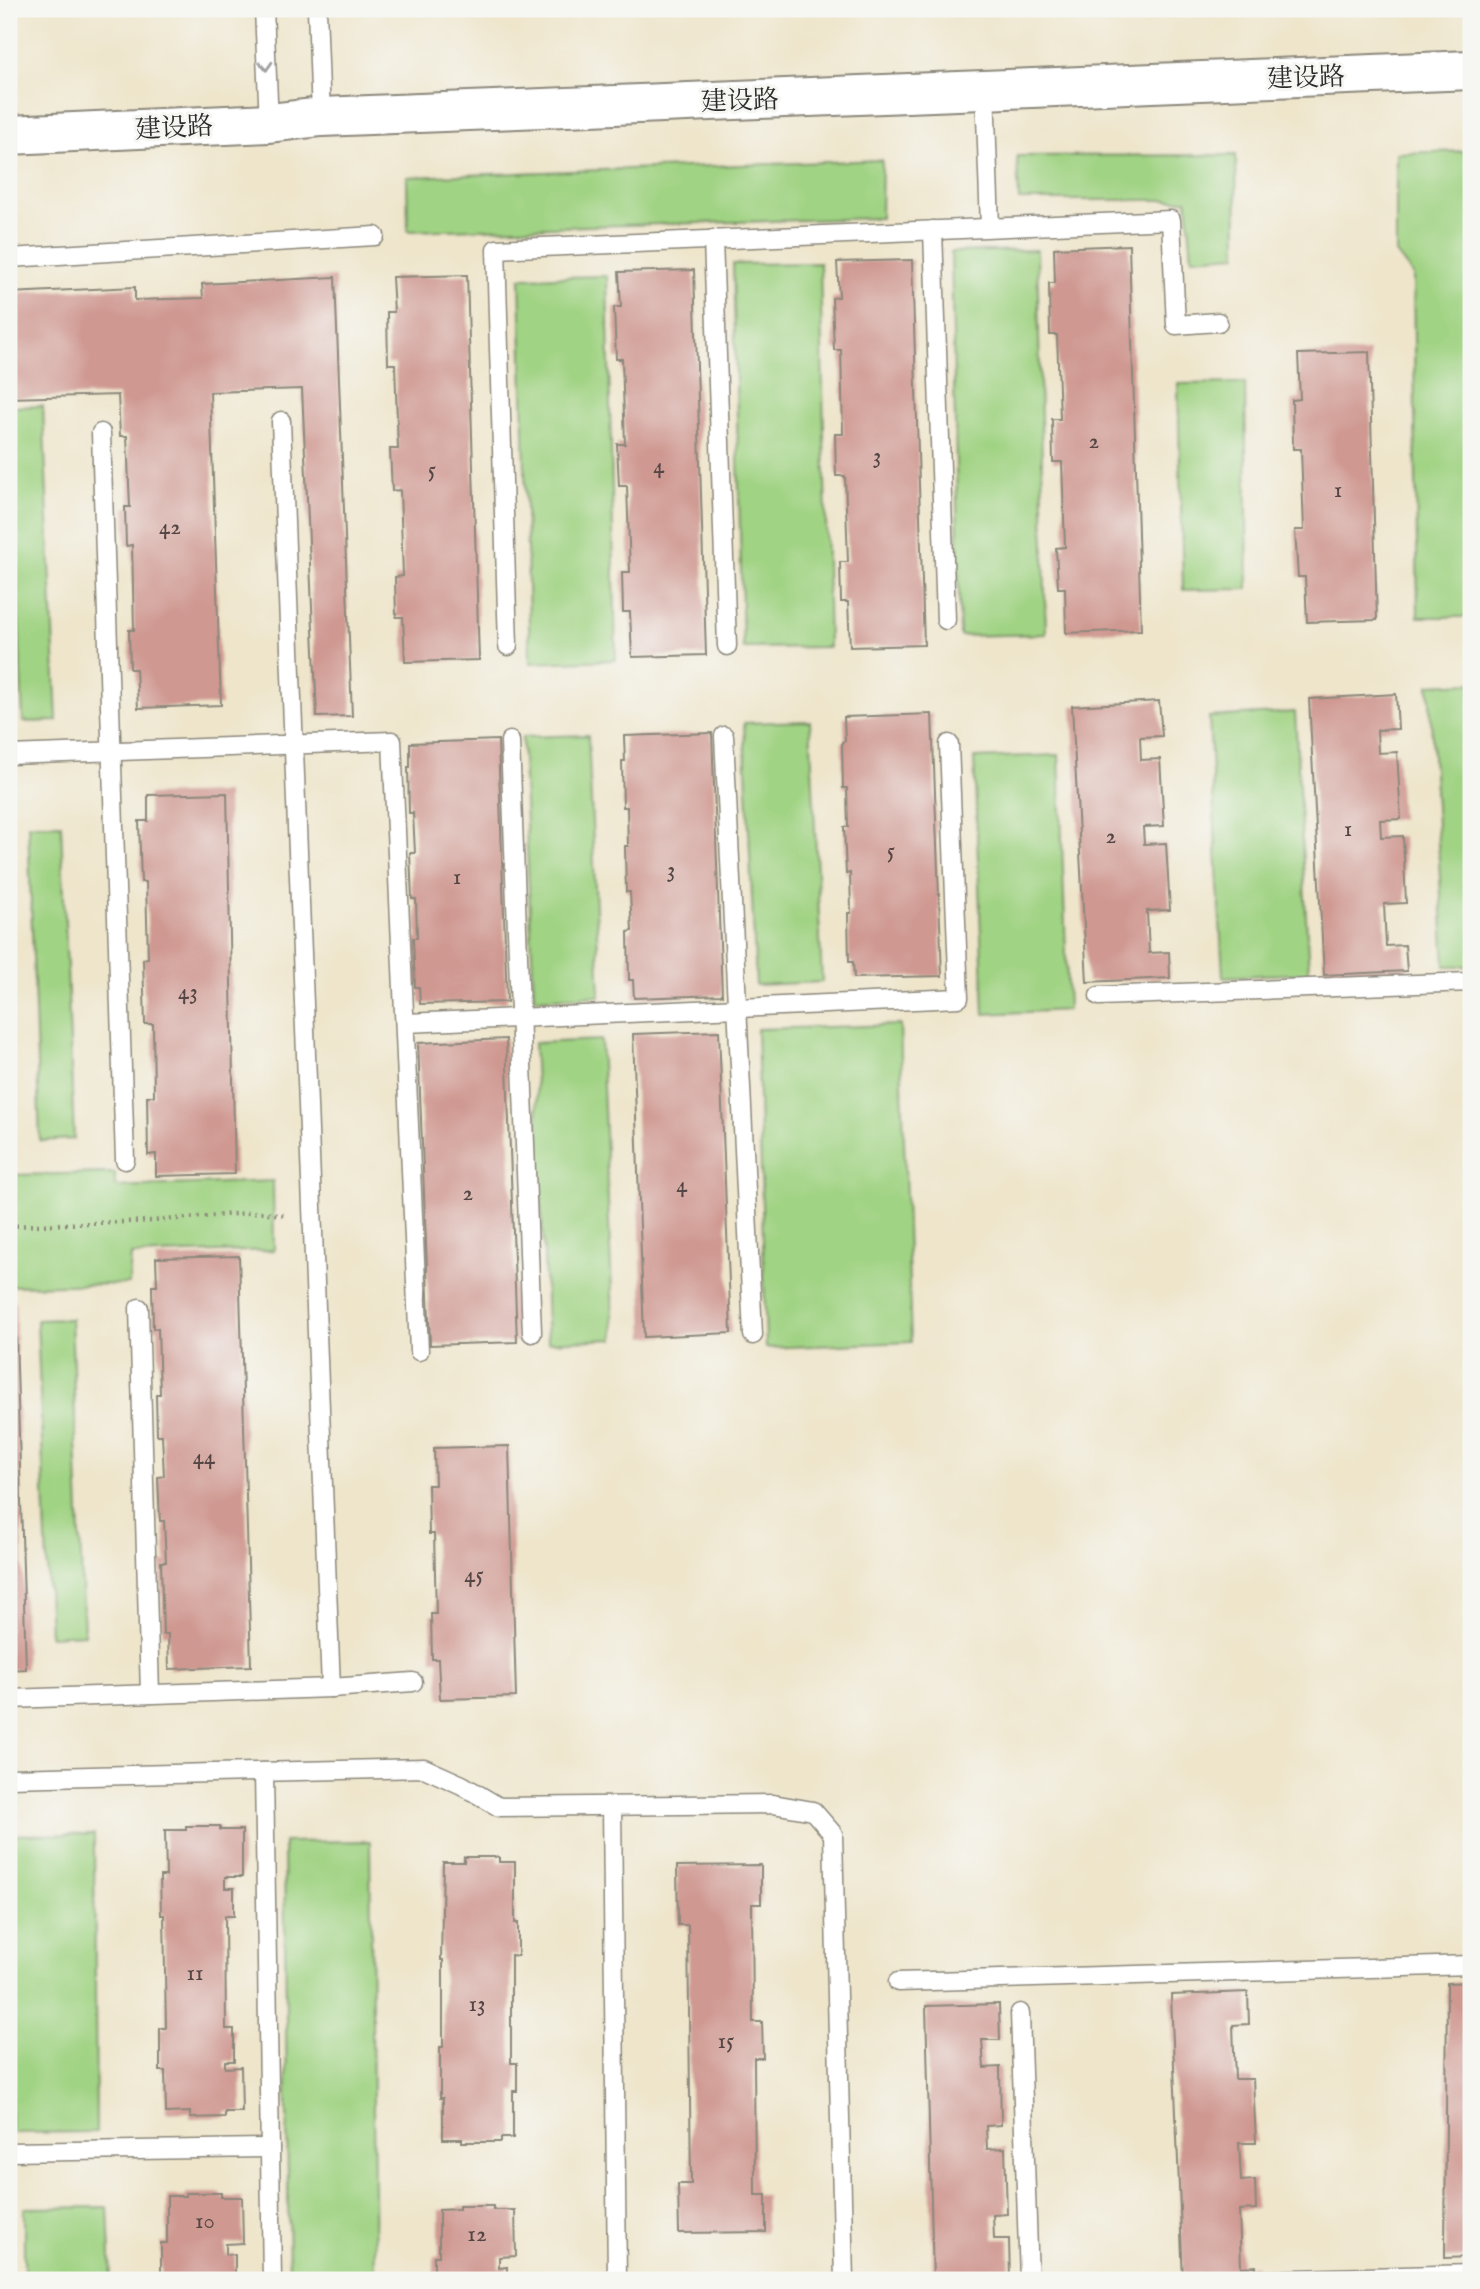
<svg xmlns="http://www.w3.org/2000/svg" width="1480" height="2289" viewBox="0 0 1480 2289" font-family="'IM FELL English','Noto Serif SC',serif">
<rect width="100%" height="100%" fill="#f6f6f2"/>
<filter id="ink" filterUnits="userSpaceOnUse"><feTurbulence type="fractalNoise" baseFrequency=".0143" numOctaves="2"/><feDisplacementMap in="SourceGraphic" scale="14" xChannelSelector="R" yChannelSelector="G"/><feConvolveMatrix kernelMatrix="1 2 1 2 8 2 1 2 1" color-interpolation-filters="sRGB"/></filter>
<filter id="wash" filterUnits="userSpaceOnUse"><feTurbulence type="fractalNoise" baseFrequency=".00686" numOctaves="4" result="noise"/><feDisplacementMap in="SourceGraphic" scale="28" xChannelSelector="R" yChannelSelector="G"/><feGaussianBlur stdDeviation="1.57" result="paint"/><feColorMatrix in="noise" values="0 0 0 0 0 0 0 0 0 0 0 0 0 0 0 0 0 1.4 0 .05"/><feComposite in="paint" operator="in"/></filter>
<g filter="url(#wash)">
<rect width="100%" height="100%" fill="#eee5cb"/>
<g fill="#a0d383" stroke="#667f57" stroke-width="2">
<polygon points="1471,151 1471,617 1418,617 1413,275 1396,253 1396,153"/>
<polygon points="1236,155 1237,255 1192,258 1187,200 1019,200 1017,156"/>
<polygon points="882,160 881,218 408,231 407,177"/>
<polygon points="1037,250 1046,634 960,636 951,252"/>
<polygon points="820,263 829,647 743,648 733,264"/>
<polygon points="607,276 616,660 530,663 520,278"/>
<polygon points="1245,383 1248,589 1183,590 1178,384"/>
<polygon points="43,406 57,721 23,722 10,407"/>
<polygon points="1471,683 1471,966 1445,966 1429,685"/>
<polygon points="1295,712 1309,973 1223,977 1209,717"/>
<polygon points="810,721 822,982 756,985 744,723"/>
<polygon points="588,735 600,996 534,999 522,737"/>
<polygon points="1059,755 1068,1010 984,1014 974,758"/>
<polygon points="61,824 74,1139 40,1141 28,825"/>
<polygon points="900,1025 911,1342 766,1348 757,1029"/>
<polygon points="601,1040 614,1339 548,1342 534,1043"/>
<polygon points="115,1173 115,1187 273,1181 274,1250 131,1255 129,1284 9,1286 9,1175"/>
<polygon points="71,1319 84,1634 50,1636 37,1320"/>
<polygon points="94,1834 96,2132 11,2133 9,1835"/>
<polygon points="370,1841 375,2280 289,2280 284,1842"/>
<polygon points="108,2207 111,2280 24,2280 24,2208"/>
</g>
<g id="blocks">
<g fill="#cf9891">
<polygon points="1129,245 1141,630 1066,633 1065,588 1058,588 1056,548 1065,547 1062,462 1053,462 1052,419 1060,419 1057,335 1050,335 1049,283 1055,283 1054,248"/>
<polygon points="912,260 924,645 850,647 848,602 841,602 840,562 848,562 845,476 836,476 835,434 843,434 841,350 834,350 832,298 839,297 837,262"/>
<polygon points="694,270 706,655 632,657 630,612 623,612 622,572 630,572 627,486 619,486 617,444 625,444 622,359 616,359 614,307 621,307 619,272"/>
<polygon points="467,275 479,660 405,662 403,617 396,617 395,577 403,576 400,490 392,491 390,449 398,449 395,364 388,364 387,312 394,312 392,277"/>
<polygon points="335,277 352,716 317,717 302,389 210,392 221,705 138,708 136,669 130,669 129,630 134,630 132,545 126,546 125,507 130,507 127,436 120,436 118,395 9,398 9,293 135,287 135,300 203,298 202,284"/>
<polygon points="1369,352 1377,620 1307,622 1305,577 1298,577 1295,530 1304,530 1301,449 1293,449 1292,400 1300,399 1298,354"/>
<polygon points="1396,694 1398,729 1377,730 1378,753 1397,752 1401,819 1380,820 1381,837 1403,836 1406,903 1384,904 1386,946 1405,945 1407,971 1324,975 1309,699"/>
<polygon points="1159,701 1162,736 1140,737 1141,760 1160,759 1164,826 1143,827 1144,844 1166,843 1170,910 1147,911 1149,953 1169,952 1170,978 1087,982 1072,706"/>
<polygon points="932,714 942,976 854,978 853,962 849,962 848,913 851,913 850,873 846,874 844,827 848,827 847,788 843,788 842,742 845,741 844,717"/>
<polygon points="712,733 722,995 634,998 633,980 629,980 628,932 632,931 630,892 626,892 625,846 628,846 627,807 623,807 622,761 625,761 624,736"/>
<polygon points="498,740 507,1002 420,1004 419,987 415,987 413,938 417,938 416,899 412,899 410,853 415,853 413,813 409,813 408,767 410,767 410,743"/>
<polygon points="227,793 235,1174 156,1176 156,1154 148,1155 147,1096 154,1096 153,1024 145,1024 143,959 148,958 146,882 141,882 139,821 148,821 148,795"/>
<polygon points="719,1031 731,1333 644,1337 633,1034"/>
<polygon points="506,1039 517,1342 430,1345 418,1043"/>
<polygon points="239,1256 251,1666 169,1669 168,1634 163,1634 161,1562 166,1562 164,1521 160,1521 158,1477 164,1476 162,1435 157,1435 156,1394 160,1394 158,1328 153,1329 152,1286 157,1286 156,1258"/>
<polygon points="9,1300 15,1300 26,1669 9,1670"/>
<polygon points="509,1446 516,1697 440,1699 438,1659 432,1659 431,1614 436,1614 434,1534 429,1534 428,1485 435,1485 434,1448"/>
<polygon points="186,1826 220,1826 220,1830 242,1830 242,1877 225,1877 225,1888 234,1888 234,1916 225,1916 226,2029 234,2029 234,2061 225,2061 225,2068 241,2067 242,2112 225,2112 225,2117 190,2118 190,2112 166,2113 165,2071 160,2071 160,2028 166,2028 164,1915 161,1915 160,1876 166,1876 165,1830 186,1830"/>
<polygon points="464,1857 499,1857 499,1862 515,1862 515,1923 518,1923 518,1956 511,1955 511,2063 517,2063 517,2091 513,2091 513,2138 501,2138 501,2142 462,2142 462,2139 443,2139 443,2098 440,2098 440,2047 443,2047 443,1960 441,1960 443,1862 464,1862"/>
<polygon points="761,1865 761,1904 752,1904 753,2022 762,2022 763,2058 754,2058 755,2195 766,2195 766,2232 679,2233 678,2184 691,2184 688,1925 678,1925 677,1866"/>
<polygon points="1471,1982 1471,2257 1445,2258 1447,1983"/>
<polygon points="1248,1992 1249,2024 1233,2025 1235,2079 1253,2079 1256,2143 1239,2143 1241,2181 1255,2180 1256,2209 1239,2210 1241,2267 1256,2266 1257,2280 1183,2280 1171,1995"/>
<polygon points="999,2004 1000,2040 982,2040 984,2068 1000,2067 1001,2125 986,2126 987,2149 1005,2148 1007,2214 993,2215 994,2239 1009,2239 1010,2280 933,2280 926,2006"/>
<polygon points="186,2193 221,2193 221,2197 242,2197 243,2243 226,2244 226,2255 235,2254 235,2280 161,2280 161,2243 167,2243 167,2196 186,2196"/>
<polygon points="459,2206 493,2206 493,2210 515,2210 516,2256 499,2257 499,2268 507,2267 507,2280 434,2280 434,2256 439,2256 439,2210 459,2209"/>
</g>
</g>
</g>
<g filter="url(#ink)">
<use href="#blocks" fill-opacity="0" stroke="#8c887b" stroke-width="2"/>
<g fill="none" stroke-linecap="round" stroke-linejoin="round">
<defs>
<g id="service">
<polyline points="264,9 269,123"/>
<polyline points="317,9 321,117"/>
<polyline points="985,89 990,227"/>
<polyline points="933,230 946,620"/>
<polyline points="713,239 727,646"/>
<polyline points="9,258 375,236"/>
<polyline points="281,421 331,1688"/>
<polyline points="101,433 125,1160"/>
<polyline points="508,646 496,249 1171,220 1176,325 1218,322"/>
<polyline points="724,736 753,1335"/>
<polyline points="510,741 532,1333"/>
<polyline points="9,755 392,741 419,1351"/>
<polyline points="1099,996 1471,982"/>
<polyline points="406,1023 959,998 949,744"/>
<polyline points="139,1308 150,1694"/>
<polyline points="9,1699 331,1688 413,1682"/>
<polyline points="264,1772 272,2280"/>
<polyline points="9,1778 424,1768 462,1785 499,1807 773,1804 813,1811 833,1834 844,2280"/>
<polyline points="612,1806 617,2280"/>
<polyline points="898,1982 1471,1965"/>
<polyline points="1020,2013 1029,2280"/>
<polyline points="9,2152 270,2148"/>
<polyline points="1258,2280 1471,2274"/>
</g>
<polyline id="tertiary" points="9,135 269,123 321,117 1471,70"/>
</defs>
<use href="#service" stroke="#8c887b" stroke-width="21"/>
<use href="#tertiary" stroke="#8c887b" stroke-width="42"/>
<polyline stroke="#8c887b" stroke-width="4.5" stroke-dasharray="2 5" stroke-linecap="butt" points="9,1226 153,1221 258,1212 284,1215"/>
<use href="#service" stroke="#fff" stroke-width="18"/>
<use href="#tertiary" stroke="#fff" stroke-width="38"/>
</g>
<defs><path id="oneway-chevron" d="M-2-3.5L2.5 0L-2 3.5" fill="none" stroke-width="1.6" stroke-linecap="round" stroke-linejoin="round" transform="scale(1.75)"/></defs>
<use stroke="#a0a0a0" href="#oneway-chevron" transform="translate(266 66) rotate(87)"/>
</g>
<g text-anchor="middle" stroke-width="6" stroke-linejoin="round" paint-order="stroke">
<g font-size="23" fill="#544644">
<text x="1094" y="448">2</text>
<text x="877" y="463">3</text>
<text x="659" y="473">4</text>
<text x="432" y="477">5</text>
<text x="1338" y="497">1</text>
<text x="170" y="534">42</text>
<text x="1348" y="836">1</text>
<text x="1111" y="843">2</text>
<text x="891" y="858">5</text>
<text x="671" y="877">3</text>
<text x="457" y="884">1</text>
<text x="188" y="999">43</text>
<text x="682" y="1192">4</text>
<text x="468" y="1200">2</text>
<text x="204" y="1464">44</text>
<text x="474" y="1582">45</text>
<text x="195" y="1980">11</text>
<text x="477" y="2011">13</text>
<text x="726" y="2048">15</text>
<text x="205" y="2228">10</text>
<text x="477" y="2241">12</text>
</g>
<g font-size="26" fill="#2b2b2b" stroke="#f6f6f2">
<text transform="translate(1306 77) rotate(-2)" y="9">建设路</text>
<text transform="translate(740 100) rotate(-2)" y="9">建设路</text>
<text transform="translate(174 127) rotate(-3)" y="9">建设路</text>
</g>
</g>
<rect width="1480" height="2289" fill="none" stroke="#f6f6f2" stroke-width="35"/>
</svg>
